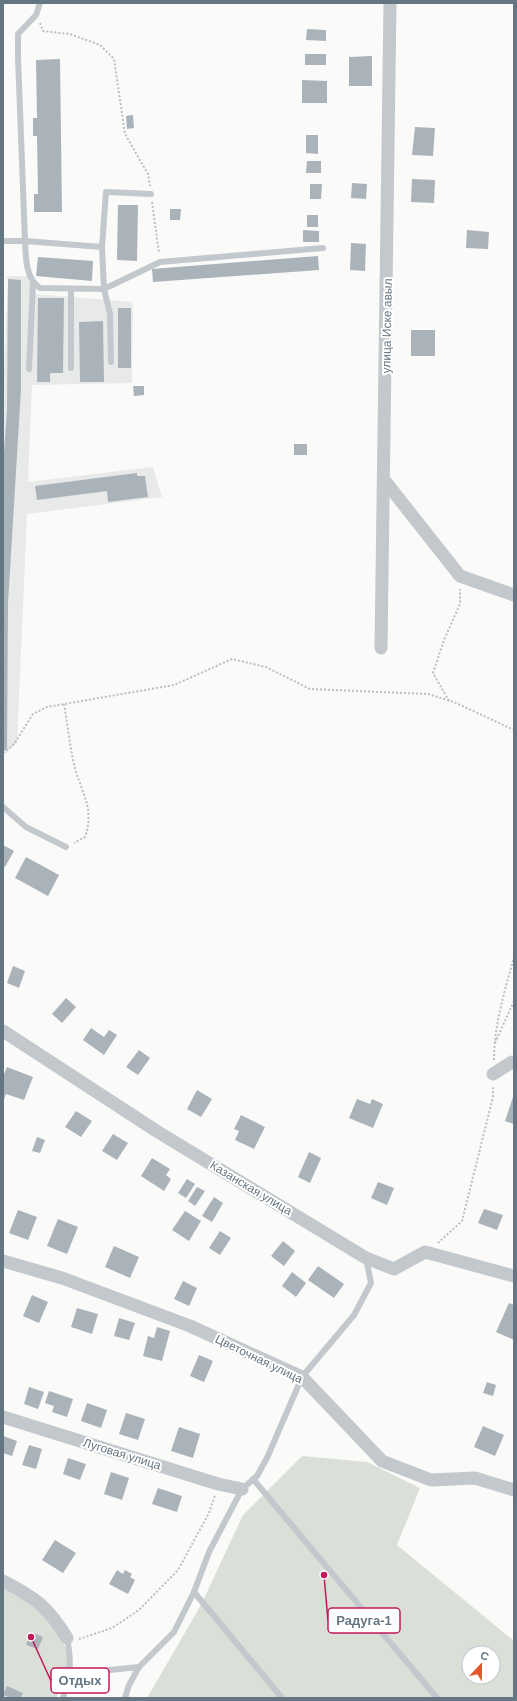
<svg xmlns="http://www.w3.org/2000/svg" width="517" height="1701" viewBox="0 0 517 1701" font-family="Arial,sans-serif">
<rect width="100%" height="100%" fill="#fafaf8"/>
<polygon fill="#e8e9e9" points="6,276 29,276 34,294 133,302 132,383 32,385 28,482 153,467 162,497 27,514 17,743 6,753 3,753 3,391 8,280"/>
<g fill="#dadfd7" fill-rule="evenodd">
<path d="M302,1456L367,1462L420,1488L397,1545L514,1641V1698H147L201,1605L243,1515ZM469,1653H493V1677H469Z"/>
<polygon points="3,1588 20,1595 52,1623 67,1650 67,1675 56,1698 3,1698"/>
</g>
<g fill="#aab3b9">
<polygon points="307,29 326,30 326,41 306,40"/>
<rect x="305" y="54" width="21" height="11"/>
<polygon points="372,56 372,86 349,86 349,57"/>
<polygon points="60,59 62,212 34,212 34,194 38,194 37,136 33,136 33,118 37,118 36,60"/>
<polygon points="302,80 327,81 327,103 302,103"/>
<polygon points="133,115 134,128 127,129 126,116"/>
<polygon points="415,127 435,128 433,156 412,155"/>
<polygon points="306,135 318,135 318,154 306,153"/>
<polygon points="307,161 321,161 321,173 306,173"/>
<polygon points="412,179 435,180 434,203 411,202"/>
<polygon points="352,183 367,184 366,199 351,198"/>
<polygon points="310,184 322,184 321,199 310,199"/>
<polygon points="118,205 138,205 137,261 117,260"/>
<polygon points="170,209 181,209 180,220 170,220"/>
<rect x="307" y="215" width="11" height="12"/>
<polygon points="303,230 319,231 319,242 303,242"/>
<polygon points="467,230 489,232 488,249 466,248"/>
<polygon points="351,243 366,244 365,271 350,270"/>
<polygon points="318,256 319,270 153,282 152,269"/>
<polygon points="38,257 93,261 92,281 36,276"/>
<polygon points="8,279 21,280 21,389 8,603 7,750 3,750 3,467 7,410"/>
<polygon points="38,298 64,298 63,373 50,373 50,382 37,382"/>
<rect x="118" y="308" width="13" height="60"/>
<polygon points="103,321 104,382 80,382 79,322"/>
<rect x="411" y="330" width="24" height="26"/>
<polygon points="133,386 144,386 144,395 134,396"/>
<rect x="294" y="444" width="13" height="11"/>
<polygon points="137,473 137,476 145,476 148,497 108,502 107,491 37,500 35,486"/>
<polygon points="3,845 14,851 5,867 3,866"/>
<polygon points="26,857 59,875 48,896 15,878"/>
<polygon points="13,966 25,971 19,988 7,983"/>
<polygon points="66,998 76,1007 62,1023 52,1014"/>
<polygon points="91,1028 104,1037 109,1030 117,1035 104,1055 83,1040"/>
<polygon points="139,1050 150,1058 138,1075 126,1067"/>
<polygon points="7,1067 33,1077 24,1100 6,1094 3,1102 3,1077"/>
<polygon points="197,1090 212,1099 201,1117 187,1109"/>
<polygon points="514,1094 514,1124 505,1121"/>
<polygon points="357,1099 370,1104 372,1099 383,1104 373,1128 349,1118"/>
<polygon points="76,1111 92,1121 81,1137 65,1127"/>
<polygon points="241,1115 265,1127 254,1149 235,1140 239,1131 234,1129"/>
<polygon points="113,1134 128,1143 117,1160 102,1151"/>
<polygon points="37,1137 45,1140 40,1153 32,1151"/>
<polygon points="309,1152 321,1158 310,1183 298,1177"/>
<polygon points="152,1158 170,1169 166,1175 171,1179 164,1191 141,1176"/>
<polygon points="187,1179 195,1184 186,1198 178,1193"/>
<polygon points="378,1182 394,1188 387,1205 371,1198"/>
<polygon points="197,1187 205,1191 195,1206 188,1201"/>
<polygon points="214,1197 223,1203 212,1222 202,1216"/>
<polygon points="484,1209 503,1215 497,1230 478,1223"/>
<polygon points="18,1210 37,1217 28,1240 9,1233"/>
<polygon points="185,1211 201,1221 189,1241 172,1230"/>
<polygon points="58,1219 78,1227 67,1254 47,1246"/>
<polygon points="220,1231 231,1238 220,1255 209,1248"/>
<polygon points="283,1241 295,1251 284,1266 271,1256"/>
<polygon points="114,1246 139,1257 130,1278 105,1267"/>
<polygon points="318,1266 344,1284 334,1298 308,1280"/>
<polygon points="292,1272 306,1283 296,1297 282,1286"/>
<polygon points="183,1281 197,1288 189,1306 174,1299"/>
<polygon points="32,1295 48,1302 39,1323 23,1316"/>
<polygon points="509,1303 514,1305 514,1340 496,1332"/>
<polygon points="77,1308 98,1314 92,1334 71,1327"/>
<polygon points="119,1318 135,1323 129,1340 114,1336"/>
<polygon points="157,1327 170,1331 162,1361 143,1356 148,1336 154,1338"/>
<polygon points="199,1355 213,1361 204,1382 190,1376"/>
<polygon points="487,1382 496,1385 493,1396 483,1393"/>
<polygon points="29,1387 44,1392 38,1409 24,1404"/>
<polygon points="49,1391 73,1399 67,1417 52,1412 54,1406 45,1403"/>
<polygon points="87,1403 107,1410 101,1428 81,1421"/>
<polygon points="126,1413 145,1419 138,1440 119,1434"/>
<polygon points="483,1426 504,1435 495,1456 474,1447"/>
<polygon points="179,1427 200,1434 193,1458 171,1451"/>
<polygon points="3,1436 17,1441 12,1456 3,1453"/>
<polygon points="29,1445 42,1449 36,1469 22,1465"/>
<polygon points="68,1458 86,1464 80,1480 63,1474"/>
<polygon points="111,1472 129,1478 122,1500 104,1494"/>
<polygon points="158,1488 182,1496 177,1512 152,1504"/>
<polygon points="55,1540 76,1553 63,1573 42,1560"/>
<polygon points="117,1570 123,1574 125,1570 132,1574 130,1577 135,1580 128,1594 109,1584"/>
<polygon points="31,1632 43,1637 38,1649 26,1645"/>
<polygon points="7,1686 23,1693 20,1698 11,1698 3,1695"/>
</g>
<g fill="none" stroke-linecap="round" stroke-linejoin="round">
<g stroke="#bbbfc2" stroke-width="2" stroke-dasharray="2 2" stroke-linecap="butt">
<polyline points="40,23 43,31 70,34 100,45 114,59 125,134 148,174 150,186"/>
<polyline points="152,202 159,253"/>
<polyline points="449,701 433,673 444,640 460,604 460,589"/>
<path d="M64,704C68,726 70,750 76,772C84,797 94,810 85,837L74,843"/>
<polyline points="3,753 14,744 33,714 47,707 174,685 232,659 266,667 310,689 428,694 454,702 514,730"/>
<polyline points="495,1043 514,1001"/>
<path d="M494,1060C494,1025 505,990 514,957"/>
<polyline points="438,1243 462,1221 493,1097 493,1086"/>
<polyline points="79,1639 112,1628 139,1610 178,1570 209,1513 215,1495"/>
</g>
<g stroke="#c3c8cc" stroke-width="6">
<path d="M151,194L106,192L102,247L25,241C26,257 25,278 40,288L104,289L160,262L323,248"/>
<polyline points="3,241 25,241 18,57 18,34 36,15 40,3"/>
<polyline points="102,247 104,289 110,314 111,362"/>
<polyline points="71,290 71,368"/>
<polyline points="29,369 33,283"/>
<polyline points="3,807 26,827 66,847"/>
<polyline points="253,1479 437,1698"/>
<polyline points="194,1592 282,1698"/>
<polyline points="139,1667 174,1632 194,1592 209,1552 242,1489 257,1476 267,1458 302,1377 354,1315 371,1283 366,1258"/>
<polyline points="70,1674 139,1667 129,1685 125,1698"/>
<path d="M63,1698C70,1676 72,1662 67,1638"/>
</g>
<g stroke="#c3c8cc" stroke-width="13">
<polyline points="385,481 460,576 514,595"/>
<polyline points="381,648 390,3"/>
<polyline points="3,1031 158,1132 366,1258 394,1269 425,1252 514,1276"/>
<polyline points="493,1074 512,1062 514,1063"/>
<polyline points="3,1261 62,1278 190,1326 302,1377 382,1461 431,1480 475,1478 514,1490"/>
<polyline points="3,1417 218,1484 242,1489"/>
<path d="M3,1581C36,1598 48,1607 67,1638"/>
</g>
</g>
<g text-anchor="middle" stroke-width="4" stroke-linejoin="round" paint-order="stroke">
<g font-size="12" fill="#657683" stroke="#fff">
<text transform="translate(387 326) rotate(-89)" y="4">улица Иске авыл</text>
<text transform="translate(251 1188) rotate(31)" y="4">Казанская улица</text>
<text transform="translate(259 1359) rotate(26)" y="4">Цветочная улица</text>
<text transform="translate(122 1454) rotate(17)" y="4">Луговая улица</text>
</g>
</g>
<path fill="none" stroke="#c2185b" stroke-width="1.5" d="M324 1575L328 1621M31 1637L51 1681"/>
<g fill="#c2185b" stroke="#fff" stroke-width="1.5">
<circle cx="324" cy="1575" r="4"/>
<circle cx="31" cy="1637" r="4"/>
</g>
<g fill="#fff" stroke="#c2185b" stroke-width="1.5">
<rect x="328" y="1608" width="72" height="25" rx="4"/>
<rect x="51" y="1668" width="58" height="25" rx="4"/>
</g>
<g font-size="13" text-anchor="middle" font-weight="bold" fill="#657683">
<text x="364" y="1625">Радуга-1</text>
<text x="80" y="1685">Отдых</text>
</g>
<rect width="517" height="1701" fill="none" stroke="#657683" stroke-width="8"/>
<g transform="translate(481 1665) rotate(22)"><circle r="19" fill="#ffffff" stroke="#c1c8cd"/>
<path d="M0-3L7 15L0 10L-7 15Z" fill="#e4572e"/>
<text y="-6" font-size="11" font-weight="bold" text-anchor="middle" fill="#657683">С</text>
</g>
</svg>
